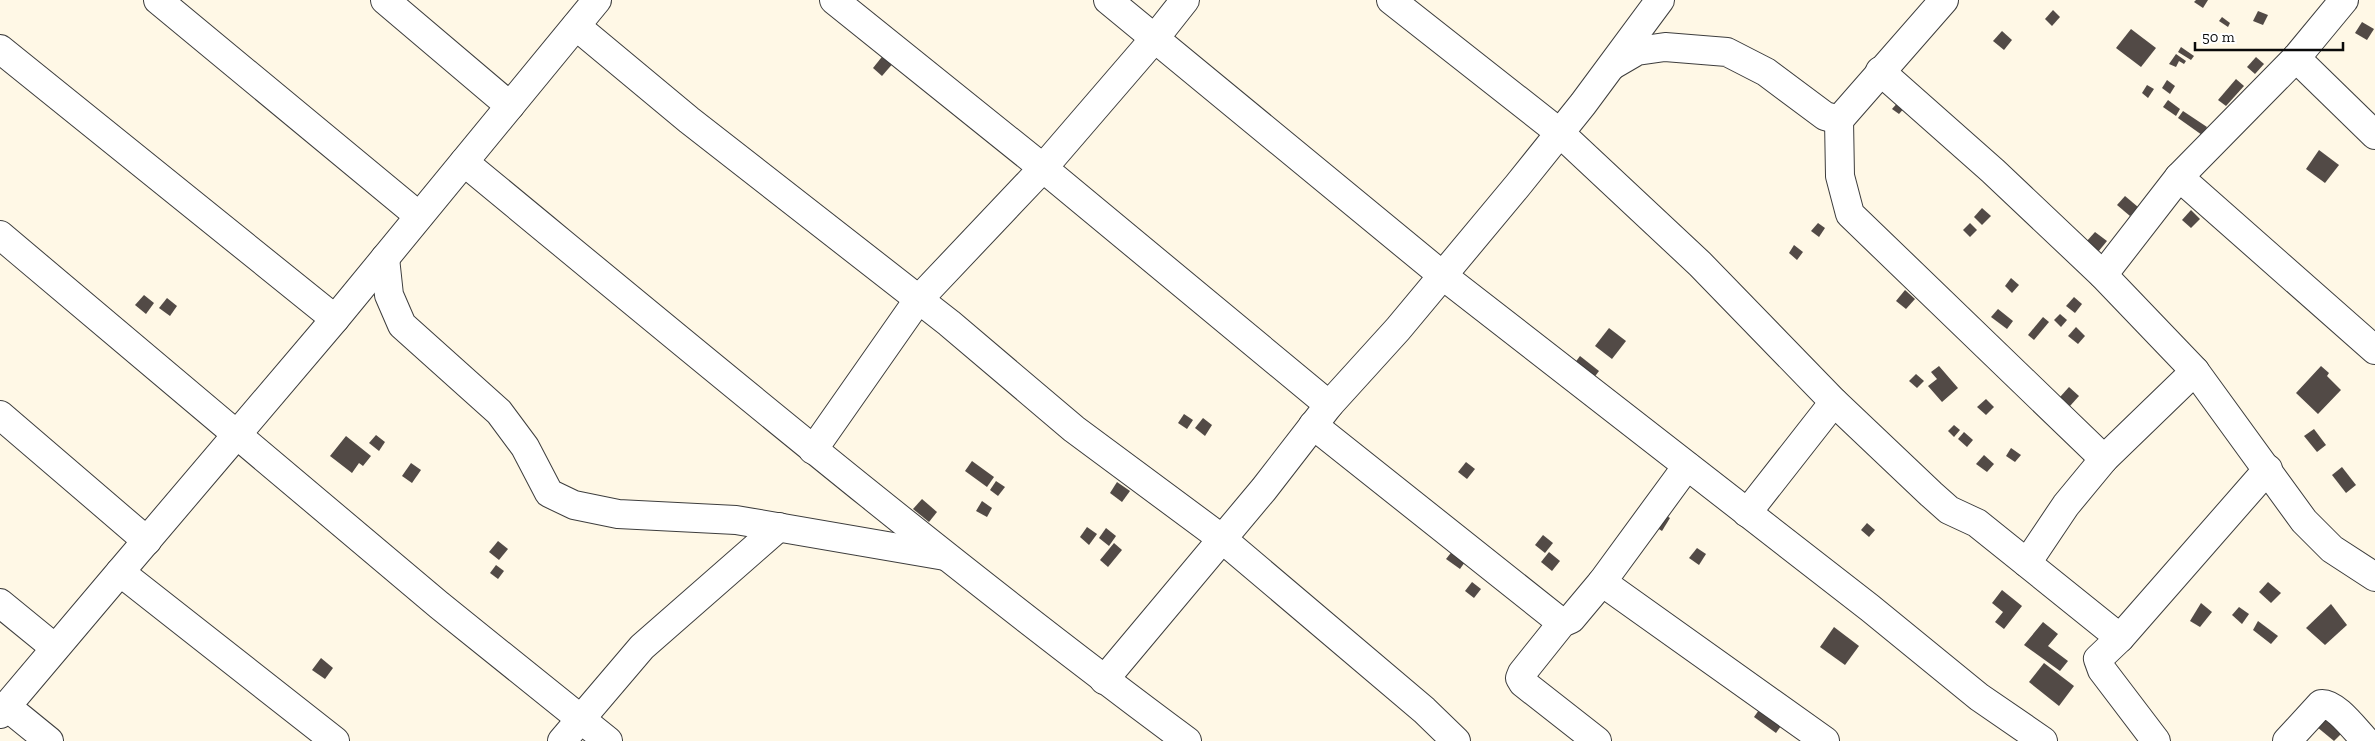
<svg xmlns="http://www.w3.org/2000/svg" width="2375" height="741" viewBox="0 0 2375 741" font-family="'Zilla Slab',serif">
<rect width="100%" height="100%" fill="#fff8e6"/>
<g fill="#524a46">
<polygon points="2196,0 2208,0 2203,8 2194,2"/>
<polygon points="2053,10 2060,17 2052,26 2045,19"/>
<polygon points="2258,11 2268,15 2263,25 2253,21"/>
<polygon points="2222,17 2230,23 2228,27 2219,21"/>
<polygon points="2362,22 2374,29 2367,40 2355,33"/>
<polygon points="2131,29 2156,48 2141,67 2116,48"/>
<polygon points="2002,31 2012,40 2004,50 1993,41"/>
<polygon points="2181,47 2194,56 2191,60 2178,52"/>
<polygon points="885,53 895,61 882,76 873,68"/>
<polygon points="2176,54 2186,61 2184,64 2179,61 2176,67 2169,64"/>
<polygon points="2256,57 2264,64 2255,74 2247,67"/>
<polygon points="2236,79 2244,86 2226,106 2218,100"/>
<polygon points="2167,80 2175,86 2170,94 2162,88"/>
<polygon points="2147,85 2154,89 2148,98 2142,93"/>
<polygon points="1900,100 1906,106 1899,114 1892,109"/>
<polygon points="2168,100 2180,109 2176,116 2163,107"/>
<polygon points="2183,111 2207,127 2202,135 2178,118"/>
<polygon points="2319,150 2339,165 2325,183 2306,169"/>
<polygon points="2125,196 2138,207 2130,216 2117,205"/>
<polygon points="1982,208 1991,216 1982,225 1974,217"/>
<polygon points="2191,210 2200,219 2191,228 2182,220"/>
<polygon points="1818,223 1825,228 1819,237 1811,231"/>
<polygon points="1970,223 1977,230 1970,237 1963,230"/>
<polygon points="2095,232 2107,241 2098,252 2086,242"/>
<polygon points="1794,245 1803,252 1797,260 1789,253"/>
<polygon points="2011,278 2019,285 2012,293 2005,286"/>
<polygon points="1905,290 1915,299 1906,309 1896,301"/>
<polygon points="144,295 154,303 146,314 135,305"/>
<polygon points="2074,297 2082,304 2075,313 2066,306"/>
<polygon points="167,298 177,306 170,316 159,308"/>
<polygon points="1998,309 2013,321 2007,329 1991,317"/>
<polygon points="2060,314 2067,320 2061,327 2054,320"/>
<polygon points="2043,317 2049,322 2034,340 2028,335"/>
<polygon points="2076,327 2085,336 2078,344 2068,336"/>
<polygon points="1609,328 1626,341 1612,359 1595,346"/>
<polygon points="1580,356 1599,371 1593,379 1574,364"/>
<polygon points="1939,366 1958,388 1942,402 1928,386 1937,379 1931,372"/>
<polygon points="2321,366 2329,373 2327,376 2341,390 2318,414 2296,393"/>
<polygon points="1916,374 1924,381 1917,388 1909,381"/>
<polygon points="2069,387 2079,396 2070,406 2060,397"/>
<polygon points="1986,399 1994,407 1986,415 1977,407"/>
<polygon points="1184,414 1193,420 1187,429 1178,423"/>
<polygon points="1203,418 1212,425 1205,436 1195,428"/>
<polygon points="1954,425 1960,430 1954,437 1948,431"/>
<polygon points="2314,429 2326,445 2317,452 2304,436"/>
<polygon points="1964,432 1973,440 1967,447 1958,439"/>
<polygon points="376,435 385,442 379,451 369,443"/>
<polygon points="346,436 371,456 363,466 359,463 352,473 330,456"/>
<polygon points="2011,448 2021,455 2015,462 2006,456"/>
<polygon points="1984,455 1994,464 1987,472 1976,464"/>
<polygon points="972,461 994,477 987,487 965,471"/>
<polygon points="1466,462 1475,469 1467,479 1458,472"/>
<polygon points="411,463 421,470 412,483 402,476"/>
<polygon points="2342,467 2356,485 2346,493 2332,475"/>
<polygon points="996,481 1005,487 998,496 990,490"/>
<polygon points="1117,482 1130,491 1122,502 1110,493"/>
<polygon points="922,499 937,512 929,522 913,509"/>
<polygon points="982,501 992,508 987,517 976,511"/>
<polygon points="1659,511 1670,518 1662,531 1651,524"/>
<polygon points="1867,523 1875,530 1869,537 1861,530"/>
<polygon points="1087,527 1097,534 1089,545 1080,537"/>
<polygon points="1106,528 1116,536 1109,546 1099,538"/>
<polygon points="1543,535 1553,543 1545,553 1535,545"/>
<polygon points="498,541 508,549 499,560 489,552"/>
<polygon points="1114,543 1122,550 1108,567 1100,560"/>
<polygon points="1697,548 1706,554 1699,565 1689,558"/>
<polygon points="1454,549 1467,559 1460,569 1446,559"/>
<polygon points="1549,552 1560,561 1552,571 1541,562"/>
<polygon points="496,565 504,571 498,579 490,573"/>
<polygon points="1472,582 1481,589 1474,598 1465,591"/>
<polygon points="2268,582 2281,593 2271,603 2259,592"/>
<polygon points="2002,590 2022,606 2004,629 1995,622 2003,612 1992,603"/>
<polygon points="2201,603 2212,612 2200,627 2190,621"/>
<polygon points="2331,604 2347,625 2325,645 2306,628"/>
<polygon points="2239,607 2249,614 2242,624 2232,615"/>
<polygon points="2258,621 2278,636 2271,644 2253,630"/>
<polygon points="2043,622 2058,634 2048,646 2068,661 2060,671 2024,645"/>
<polygon points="1834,627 1859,646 1845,665 1820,647"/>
<polygon points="321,658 333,668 325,679 312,670"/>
<polygon points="2044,663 2074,686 2059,706 2029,682"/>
<polygon points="1761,707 1783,723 1776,733 1754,717"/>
<polygon points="2325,718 2342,733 2334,741 2317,727"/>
</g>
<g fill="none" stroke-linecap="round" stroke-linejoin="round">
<defs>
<g id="minor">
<polyline points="158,0 419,216"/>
<polyline points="385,0 510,106"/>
<polyline points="834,0 1043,168 1329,405"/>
<polyline points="1108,0 1442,275 1870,608 1979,697 2043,741"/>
<polyline points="1391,0 1560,133 1700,264 1834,402 1931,494 1949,510 1977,523 2120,638"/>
<polyline points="576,26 689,120 949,323 1074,429 1221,538 1424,710 1456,741"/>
<polyline points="0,49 335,319"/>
<polyline points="2296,58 2375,135"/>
<polyline points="1613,65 1637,51 1665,47 1727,52 1766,72 1825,116 1839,120 1944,0"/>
<polyline points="1880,71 1993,171 2103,275 2195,371 2304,521 2332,549 2375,577"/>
<polyline points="1839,120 1840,176 1850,214 2104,459"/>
<path d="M464,162C702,358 939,557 1187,741"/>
<polyline points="2179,177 2375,350"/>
<polyline points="0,235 439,605 608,741"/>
<polyline points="385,258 389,295 402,325 499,412 525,447 549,493 574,505 618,514 736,520 945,556"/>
<polyline points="2103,275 2179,177 2296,58 2344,0"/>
<polyline points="0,415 147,541"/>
<polyline points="1313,425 1562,623"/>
<polyline points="813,450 918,300 1043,168 1155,38 1185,0"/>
<polyline points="1747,513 1834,402"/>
<polyline points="2027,563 2066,505 2104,459 2195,371"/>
<polyline points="1602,582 1825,741"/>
<polyline points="0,603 55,648"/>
<polyline points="1104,680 1264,489 1329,405 1398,329 1518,185 1583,104 1660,0"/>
<polyline points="6,706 49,741"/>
<polyline points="0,714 120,572"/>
<polyline points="335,741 120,572 335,319 597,0"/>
<polyline points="562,741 642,647 779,527"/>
<polyline points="1597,741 1523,683 1520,678 1522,673 1562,623 1571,619 1602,582 1687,466"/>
<polyline points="2156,741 2102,670 2098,659 2120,638 2268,469"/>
<path d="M2287,741L2321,704C2335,702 2356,731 2366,741"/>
</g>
</defs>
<use href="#minor" stroke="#3d3d3d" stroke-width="30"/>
<use href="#minor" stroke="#fff" stroke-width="28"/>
</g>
<path d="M2195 42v8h148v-8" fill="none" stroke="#0a0a0a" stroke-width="2.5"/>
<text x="2202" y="42" font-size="15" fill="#0a0a0a" stroke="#ffffff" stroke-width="4" paint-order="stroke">50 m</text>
</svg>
